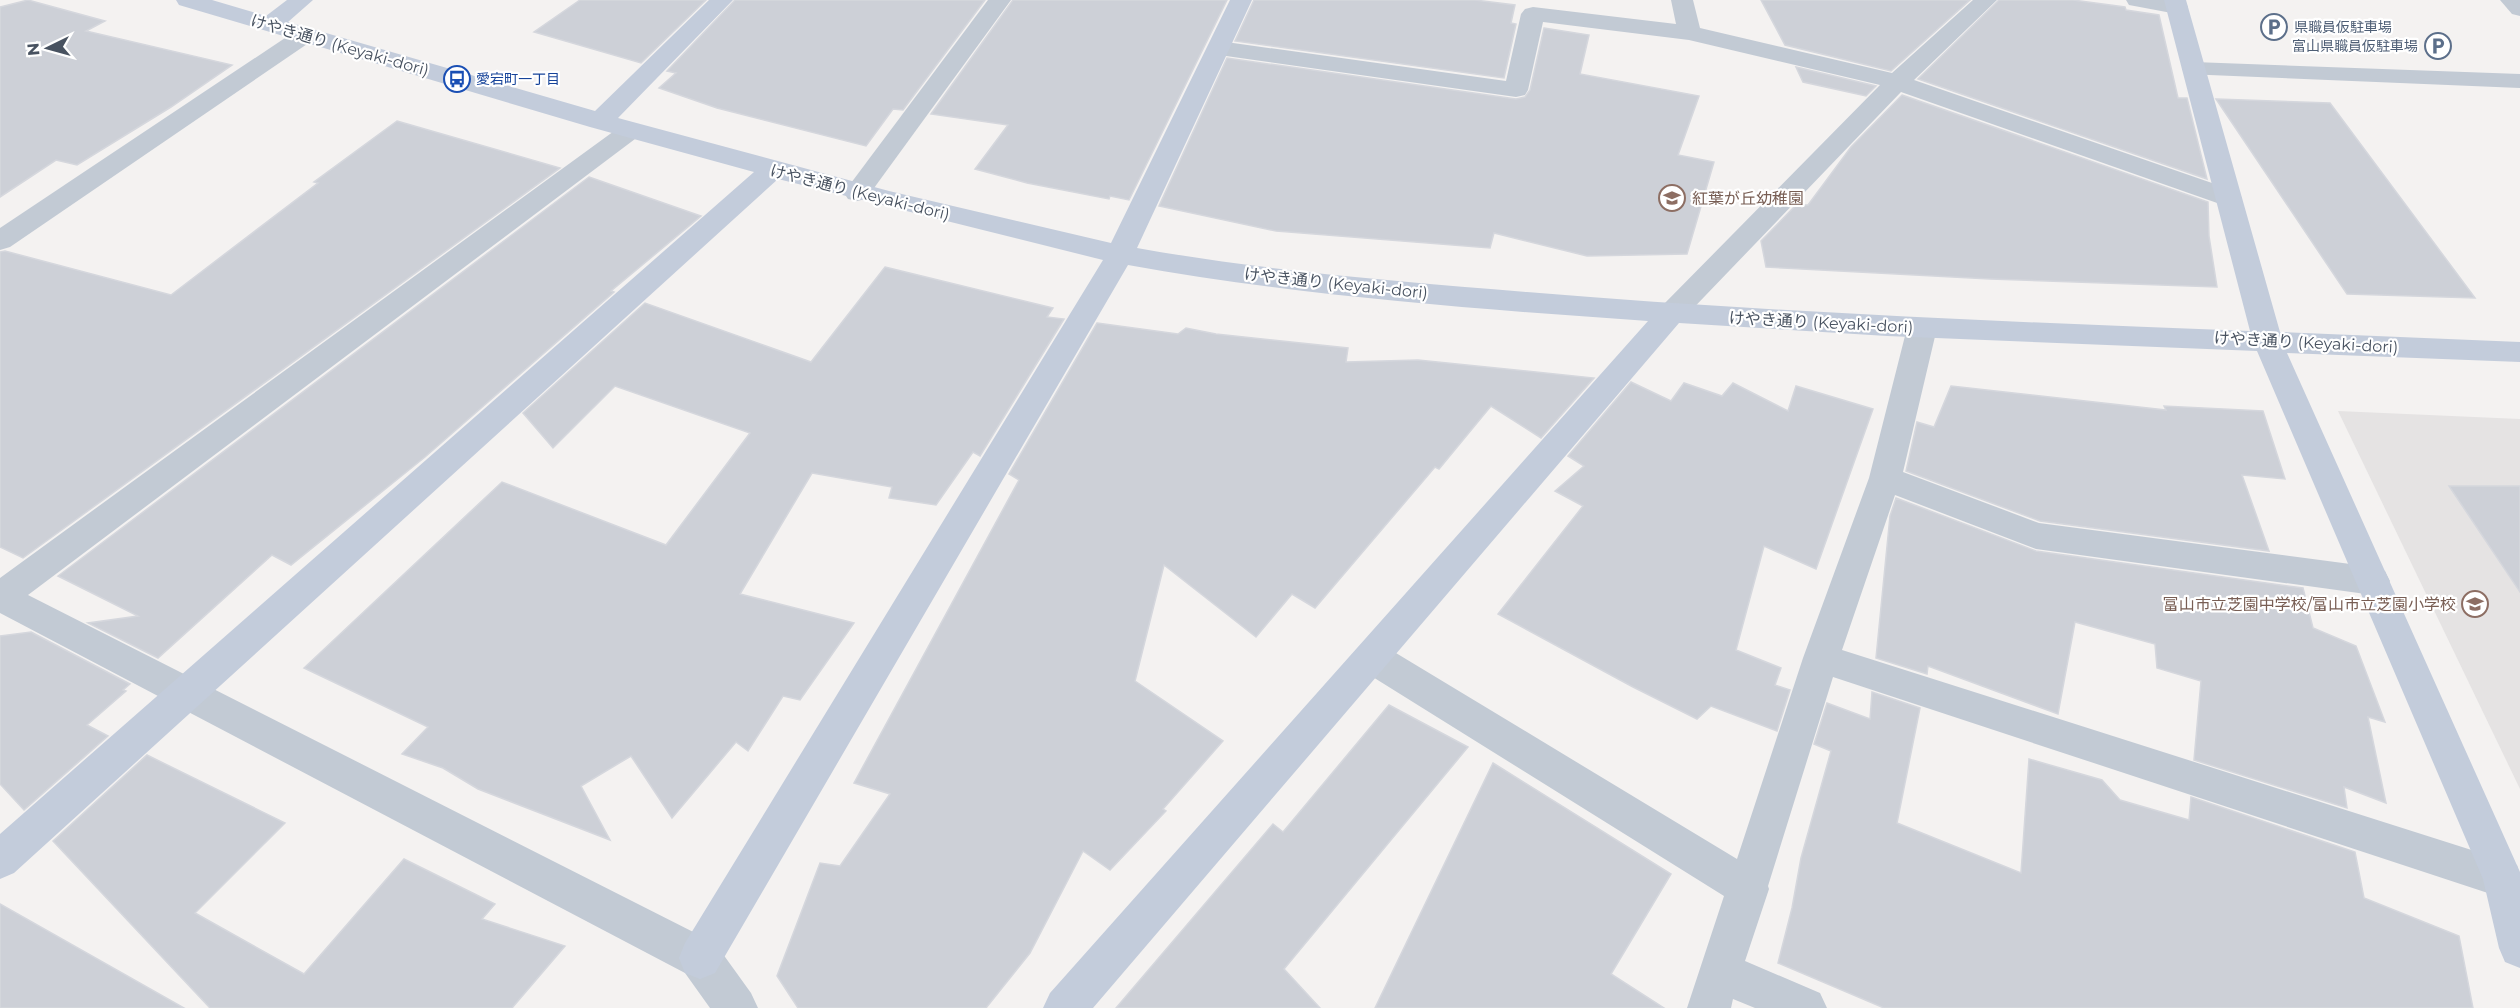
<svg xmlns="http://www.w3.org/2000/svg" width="2520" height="1008" viewBox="0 0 2520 1008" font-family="Montserrat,'Noto Sans JP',sans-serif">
<rect width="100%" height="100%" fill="#f4f2f1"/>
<polygon fill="#e5e3e3" points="2338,411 2520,419 2520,789"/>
<g fill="#cdd0d7" stroke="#d5d7dd" stroke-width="1.5">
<polygon points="28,0 105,21 86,31 232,65 171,107 77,165 56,160 0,197 0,7"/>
<polygon points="580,0 706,0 641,63 534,32"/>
<polygon points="735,0 985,0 903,110 893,109 866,146 717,108 659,88 676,73 667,71"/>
<polygon points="1013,0 1227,0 1129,200 1110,196 1109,199 1027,183 975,169 1008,125 931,114"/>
<polygon points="1254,0 1475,0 1515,5 1511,23 1516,24 1504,78 1235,41"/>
<polygon points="1761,0 1970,0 1891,71 1785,45"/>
<polygon points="1999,0 2073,0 2125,7 2126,10 2159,15 2178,98 2187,98 2207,179 1918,79"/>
<polygon points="1544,28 1589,35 1580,74 1699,96 1678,155 1714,162 1687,254 1587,256 1494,233 1490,248 1276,231 1159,206 1227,58 1516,99 1525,97 1530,90"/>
<polygon points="1796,67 1876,86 1866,96 1803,82"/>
<polygon points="1902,95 2208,202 2209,236 2217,287 1990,279 1766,267 1761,241 1796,205 1808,205 1851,147"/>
<polygon points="2216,99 2330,103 2475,298 2347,294"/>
<polygon points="397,121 560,168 23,558 0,547 0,252 5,251 171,295 318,183 314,182"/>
<polygon points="589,177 701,216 611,291 614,292 425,457 291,565 272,555 158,658 88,623 138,616 58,576"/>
<polygon points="885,267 1053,308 1047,317 1064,319 980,456 973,452 936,505 889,498 892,487 812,473 740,594 854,623 800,700 783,696 748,751 736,742 672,818 631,756 581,786 610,840 478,789 443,768 402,754 428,727 304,668 502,482 666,545 750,433 615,386 553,448 523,413 645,303 811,362"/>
<polygon points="1097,323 1178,334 1186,328 1216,334 1348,348 1346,362 1418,360 1594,378 1541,438 1491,406 1439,469 1435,467 1315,608 1292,594 1256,637 1164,565 1135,681 1223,741 1163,809 1166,811 1110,870 1083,851 1030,953 986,1008 798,1008 777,976 820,863 840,866 890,794 854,783 1019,480 1009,474"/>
<polygon points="1631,382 1671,401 1684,383 1722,396 1733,383 1788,411 1796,386 1873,409 1816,569 1764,546 1736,650 1781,668 1775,685 1790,690 1777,731 1711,706 1697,719 1633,687 1498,614 1583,506 1555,491 1584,466 1568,456"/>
<polygon points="1951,386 2166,410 2164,406 2263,411 2285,479 2242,475 2269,551 2040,521 1906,471 1917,422 1934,427"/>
<polygon points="2449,486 2520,486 2520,592"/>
<polygon points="1896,498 2036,551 2303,588 2313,628 2356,646 2385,722 2368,717 2386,803 2344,787 2347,808 2194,760 2201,681 2157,668 2155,644 2075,622 2058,714 1928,666 1927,674 1876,658 1890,516"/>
<polygon points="31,632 130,684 123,690 126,691 87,725 108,736 24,810 0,784 0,636"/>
<polygon points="1872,692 1920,708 1897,823 2021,873 2029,759 2102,780 2120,800 2189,820 2191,797 2355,852 2364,898 2459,936 2473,1008 1884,1008 1778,963 1792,908 1801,858 1831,751 1814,744 1827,703 1870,719"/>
<polygon points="1389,705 1468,747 1284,969 1320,1008 1116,1008 1273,824 1283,832"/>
<polygon points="147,755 285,823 195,913 304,974 404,859 495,904 482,919 565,946 512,1008 210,1008 53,841"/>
<polygon points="1493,763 1671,874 1611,974 1664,1008 1375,1008"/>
<polygon points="0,904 184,1008 0,1008"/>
</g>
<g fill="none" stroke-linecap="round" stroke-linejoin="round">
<g fill="#c2cad4" fill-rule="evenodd">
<polygon points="988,0 1011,0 866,199 857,201 848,199 844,193 848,187"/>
<polygon points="1671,0 1693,0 1700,28 1892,73 1973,0 1997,0 1914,80 2238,192 2242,198 2238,204 2229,206 2220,204 1901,92 1681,321 1671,324 1661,321 1656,314 1661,307 1880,85 1689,40 1543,22 1528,90 1525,95 1516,97 1219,55 1211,53 1207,48 1211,43 1219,41 1506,81 1521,14 1525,9 1533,7 1676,24"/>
<polygon points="2126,0 2176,0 2185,2 2188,7 2185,12 2177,14 2129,5"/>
<polygon points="2500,0 2520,0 2520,16 2512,14"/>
<polygon points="305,28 313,30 317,35 313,40 10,247 0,250 0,228 297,30"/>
<polygon points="2194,62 2520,74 2520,88 2185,74 2182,69 2185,64"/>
<polygon points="630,123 639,126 643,131 639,136 28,595 715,943 751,993 758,1008 710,1008 685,973 0,613 0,578 621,126"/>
<path d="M1922,318L1932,321L1937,328L1903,472L2039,523L2373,567L2385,571L2390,581L2385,591L2373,595L2036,549L1895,495L1842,650L2503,860L2517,865C2520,874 2520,884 2517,893L2503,898L1833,677L1768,886L1769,889L1745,961L1820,993L1827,1008H1755L1733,999L1731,1008H1687L1724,896L1360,669L1355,658L1360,647L1373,643L1386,647L1737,859L1803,658L1869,478L1907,328L1912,321Z"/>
</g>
<path fill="#c3ccdb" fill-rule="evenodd" d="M176,0H212L266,16L287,0H313L288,22L595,111L709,0H733L618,118L889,191L1111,243L1230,0H1252L1137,248C1266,271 1396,281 1527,292C1768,312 2008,322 2250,331L2164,0H2186L2280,332L2520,342V362L2287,353L2520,872V968L2505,962L2499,948L2483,879L2257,351L1887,336L1679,323L1093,1008H1043L1050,993L1648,321C1474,309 1299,296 1128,265L715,973L700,979L685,973L679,958L685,943L1103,260L778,179L14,873L0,879V834L754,172L590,127L179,5Z"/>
</g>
<defs>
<symbol id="parking-ring" viewBox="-11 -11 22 22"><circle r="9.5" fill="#fff" stroke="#5c6f8a" stroke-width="1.5"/><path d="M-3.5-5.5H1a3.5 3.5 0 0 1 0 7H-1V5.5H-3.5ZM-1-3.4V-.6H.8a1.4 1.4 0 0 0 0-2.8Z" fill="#5c6f8a"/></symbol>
<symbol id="bus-ring" viewBox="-11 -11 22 22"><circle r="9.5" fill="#fff" stroke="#1a4fb4" stroke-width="1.5"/><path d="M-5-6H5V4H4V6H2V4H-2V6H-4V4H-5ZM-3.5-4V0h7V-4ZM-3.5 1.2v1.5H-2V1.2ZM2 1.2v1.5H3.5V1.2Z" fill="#1a4fb4"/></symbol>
<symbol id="school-ring" viewBox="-11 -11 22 22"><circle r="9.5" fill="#fff" stroke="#8d6e63" stroke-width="1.5"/><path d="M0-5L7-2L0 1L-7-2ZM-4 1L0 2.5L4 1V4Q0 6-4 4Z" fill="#8d6e63"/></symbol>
</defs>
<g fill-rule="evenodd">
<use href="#parking-ring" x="2259" y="12" width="30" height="30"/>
<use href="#parking-ring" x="2423" y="31" width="30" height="30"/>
<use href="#bus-ring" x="442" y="64" width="30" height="30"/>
<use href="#school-ring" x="1657" y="183" width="30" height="30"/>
<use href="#school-ring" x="2460" y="589" width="30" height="30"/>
</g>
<g text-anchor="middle" stroke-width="4.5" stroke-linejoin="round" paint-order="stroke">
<g font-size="14" fill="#4e5e75" stroke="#fff" text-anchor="start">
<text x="2294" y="32">県職員仮駐車場</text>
<text x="2418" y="51" text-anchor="end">富山県職員仮駐車場</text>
</g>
<g font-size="14" fill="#164399" stroke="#fff" text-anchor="start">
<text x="476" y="84">愛宕町一丁目</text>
</g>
<g font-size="16" fill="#485260" stroke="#fff">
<text transform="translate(340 45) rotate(16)" y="6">けやき通り (Keyaki-dori)</text>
<text transform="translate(860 192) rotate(14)" y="6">けやき通り (Keyaki-dori)</text>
<text transform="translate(1336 283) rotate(6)" y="6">けやき通り (Keyaki-dori)</text>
<text transform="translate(1821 322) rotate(3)" y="6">けやき通り (Keyaki-dori)</text>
<text transform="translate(2306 342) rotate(3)" y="6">けやき通り (Keyaki-dori)</text>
</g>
<g font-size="16" fill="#785e54" stroke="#fff" text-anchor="start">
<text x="1692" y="204">紅葉が丘幼稚園</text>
<text x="2456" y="610" text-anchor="end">富山市立芝園中学校/富山市立芝園小学校</text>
</g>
</g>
<g transform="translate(48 48) rotate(265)" stroke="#ffffff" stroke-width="4.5" paint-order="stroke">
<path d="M0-4.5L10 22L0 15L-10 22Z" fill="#485260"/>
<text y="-9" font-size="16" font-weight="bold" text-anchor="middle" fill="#485260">N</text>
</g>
</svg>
